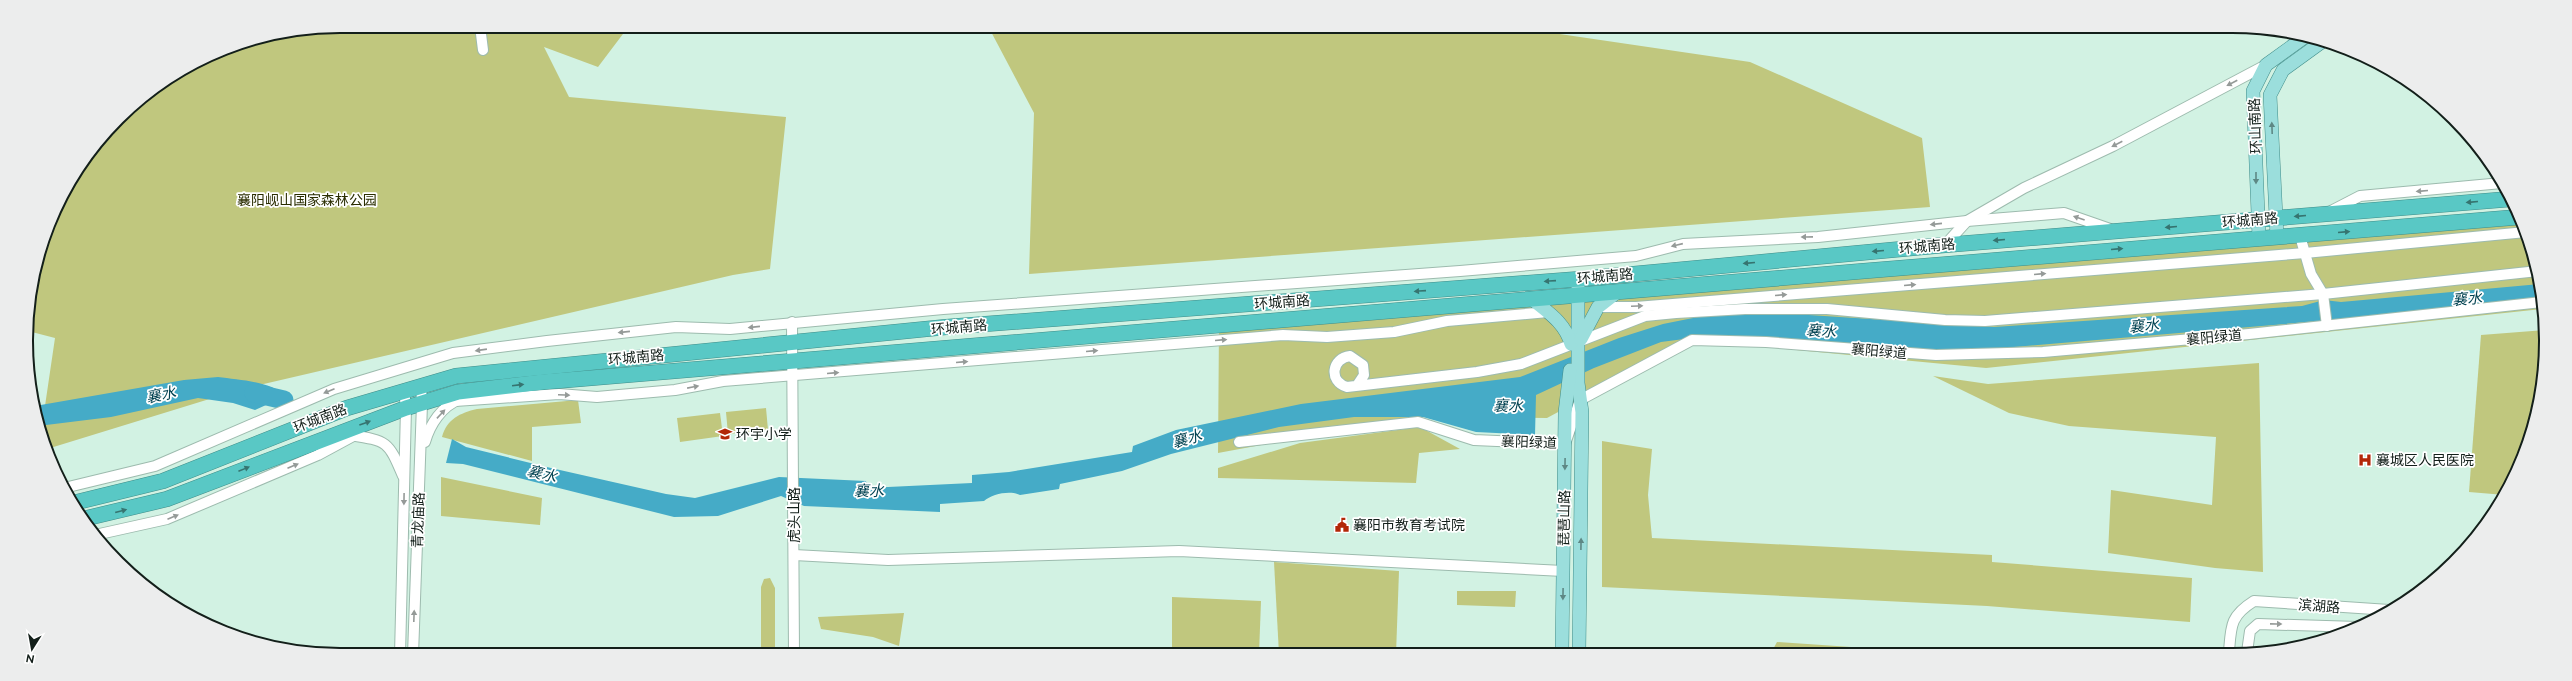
<svg xmlns="http://www.w3.org/2000/svg" width="2572" height="681" viewBox="0 0 2572 681" font-family="Raleway,'Noto Sans SC',sans-serif">
<rect width="100%" height="100%" fill="#d2f2e3"/>
<g fill="#c0c77e">
<polygon points="341,26 629,26 598,67 544,47 569,97 786,117 770,269 733,275 242,389 47,449 41,433 55,338 28,331 27,320 37,259 58,202 91,149 133,104 220,50 279,32"/>
<polygon points="988,26 1506,26 1750,62 1922,138 1930,207 1029,274 1034,113"/>
<polygon points="2522,220 2540,279 2543,309 1986,368 1692,340 1547,418 1417,416 1218,453 1219,325"/>
<polygon points="2545,330 2540,402 2505,495 2469,492 2481,335"/>
<polygon points="2259,363 2263,572 2215,568 2108,553 2111,490 2212,505 2216,437 2069,426 2009,413 1933,376 1988,384"/>
<path d="M578,400L581,423L532,427V461L442,437C447,419 460,413 477,409Z"/>
<polygon points="766,408 768,430 728,434 726,412"/>
<polygon points="720,413 723,436 680,442 677,418"/>
<polygon points="1420,427 1460,449 1419,453 1416,483 1218,478 1218,468 1300,443"/>
<polygon points="1602,441 1652,449 1648,495 1652,538 1992,555 1992,562 2192,578 2190,622 1987,606 1602,587"/>
<polygon points="441,477 542,498 540,525 441,516"/>
<polygon points="1274,562 1399,571 1396,654 1279,654"/>
<polygon points="770,578 775,588 775,654 669,655 671,651 755,654 761,650 761,587 764,579"/>
<polygon points="1457,591 1516,591 1515,607 1457,605"/>
<polygon points="1172,597 1261,601 1259,654 1172,654"/>
<polygon points="904,613 899,646 873,637 821,629 818,617"/>
<polygon points="1777,642 1939,653 1940,653 1771,653"/>
</g>
<g fill="#45abc7">
<path d="M2540,284L2542,302L1991,349L1936,351L1692,338L1661,342L1594,368L1536,395L1535,435L1476,432L1423,417H1354L1279,427L1171,454L1122,471L1060,484L1059,489L1020,495C1010,490 992,494 984,501L940,504V512L804,506L781,496L718,516L674,517L463,464L446,463L452,439L466,447L551,468L666,494L695,498L779,477L866,481L867,488L972,483V475L1009,472L1132,452L1133,446L1176,430L1301,404L1520,377L1619,338L1663,324L1698,317L1763,312L1994,327L2302,306L2324,300L2341,302Z"/>
<path d="M218,377C239,380 270,381 286,396L255,410L233,403L198,398L111,417L38,426L35,406L184,380Z"/>
</g>
<g fill="none" stroke-linecap="round" stroke-linejoin="round">
<polyline stroke="#45abc7" stroke-width="19" points="254,393 284,400"/>
<defs>
<g id="minor">
<polyline points="480,26 483,50"/>
<polyline points="2331,211 2360,196 2502,183"/>
<polyline points="2300,236 2311,274 2323,294 2327,326"/>
<polyline points="1945,245 1967,221 2024,188 2113,146 2266,65"/>
<polyline points="1598,307 1636,307 2305,253 2526,232"/>
<polyline points="792,322 794,654"/>
<path d="M1358,384L1364,375L1363,365L1350,356C1332,358 1328,381 1347,387L1477,372L1521,364L1645,316L1676,313L1745,309H1827L1945,320L1985,321L2323,294L2538,271"/>
<polyline points="455,401 559,394 597,397 675,390 723,381 1283,335 1327,337 1394,332 1447,321 1548,312"/>
<path d="M350,435C388,441 388,441 403,476"/>
<path d="M425,442C430,424 442,406 460,399"/>
<polyline points="1239,442 1418,422 1474,440 1565,444 1580,400 1692,340 1766,342 1936,355 2043,352 2249,334 2542,302"/>
<polyline points="64,488 155,466 334,389 453,353 547,341 676,327 730,329 943,309 1460,271 1636,256 1683,244 1818,237 1967,221 2064,213 2110,229"/>
<polyline points="95,535 167,519 318,455 355,435"/>
<polyline points="794,555 888,560 1179,551 1563,571"/>
<path d="M2229,652C2231,626 2230,616 2254,601L2389,610"/>
<polyline points="2247,652 2250,631 2258,624 2358,627"/>
<polyline points="400,655 406,408 404,390"/>
<polyline points="413,655 422,404 421,385"/>
</g>
<g id="major">
<polyline points="2277,237 2270,95 2283,70 2323,41"/>
<polyline points="2259,238 2253,91 2266,65 2306,36"/>
<polyline points="1578,285 1578,383 1582,412 1579,653"/>
<path d="M1533,300C1549,313 1565,323 1571,344"/>
<polyline points="1581,339 1598,307 1616,293"/>
<polyline points="1562,653 1565,413 1570,370"/>
</g>
<g id="highway">
<polyline points="73,503 163,481 347,408 456,376 946,327 1580,279 1945,245 2511,199"/>
<path d="M83,519L167,499L406,408L458,392L543,382C1202,324 1861,272 2520,217"/>
</g>
</defs>
<use href="#minor" stroke="#9dbbae" stroke-width="12"/>
<use href="#major" stroke="#408d89" stroke-width="14"/>
<use href="#highway" stroke="#408d89" stroke-width="16"/>
<use href="#minor" stroke="#fff" stroke-width="10"/>
<use href="#major" stroke="#9bdedc" stroke-width="13"/>
<use href="#highway" stroke="#59c8c5" stroke-width="15"/>
</g>
<defs><path id="oneway-solid" d="M-6-.8H1V-3.2L6.5 0L1 3.2V.8H-6Z"/></defs>
<g fill="#959a98">
<use href="#oneway-solid" transform="translate(2232 83) rotate(152)"/>
<use href="#oneway-solid" transform="translate(2117 144) rotate(153)"/>
<use href="#oneway-solid" transform="translate(2422 191) rotate(175)"/>
<use href="#oneway-solid" transform="translate(2079 218) rotate(-161)"/>
<use href="#oneway-solid" transform="translate(1936 224) rotate(174)"/>
<use href="#oneway-solid" transform="translate(1807 237) rotate(179)"/>
<use href="#oneway-solid" transform="translate(1677 245) rotate(167)"/>
<use href="#oneway-solid" transform="translate(2040 274) rotate(-5)"/>
<use href="#oneway-solid" transform="translate(1910 285) rotate(-5)"/>
<use href="#oneway-solid" transform="translate(1781 295) rotate(-5)"/>
<use href="#oneway-solid" transform="translate(1637 306) rotate(-3)"/>
<use href="#oneway-solid" transform="translate(754 327) rotate(174)"/>
<use href="#oneway-solid" transform="translate(624 332) rotate(174)"/>
<use href="#oneway-solid" transform="translate(1221 340) rotate(-5)"/>
<use href="#oneway-solid" transform="translate(481 350) rotate(172)"/>
<use href="#oneway-solid" transform="translate(1092 351) rotate(-5)"/>
<use href="#oneway-solid" transform="translate(962 362) rotate(-5)"/>
<use href="#oneway-solid" transform="translate(833 373) rotate(-5)"/>
<use href="#oneway-solid" transform="translate(693 387) rotate(-11)"/>
<use href="#oneway-solid" transform="translate(329 391) rotate(157)"/>
<use href="#oneway-solid" transform="translate(564 395) rotate(3)"/>
<use href="#oneway-solid" transform="translate(441 414) rotate(-47)"/>
<use href="#oneway-solid" transform="translate(293 466) rotate(-23)"/>
<use href="#oneway-solid" transform="translate(404 499) rotate(91)"/>
<use href="#oneway-solid" transform="translate(173 517) rotate(-23)"/>
<use href="#oneway-solid" transform="translate(414 616) rotate(-88)"/>
<use href="#oneway-solid" transform="translate(2276 624) rotate(1)"/>
</g>
<g fill="#5e8885">
<use href="#oneway-solid" transform="translate(2272 128) rotate(-92)"/>
<use href="#oneway-solid" transform="translate(2256 178) rotate(90)"/>
<use href="#oneway-solid" transform="translate(1565 464) rotate(91)"/>
<use href="#oneway-solid" transform="translate(1581 544) rotate(-89)"/>
<use href="#oneway-solid" transform="translate(1563 594) rotate(91)"/>
</g>
<g fill="#367470">
<use href="#oneway-solid" transform="translate(2472 202) rotate(175)"/>
<use href="#oneway-solid" transform="translate(2300 216) rotate(175)"/>
<use href="#oneway-solid" transform="translate(2171 227) rotate(175)"/>
<use href="#oneway-solid" transform="translate(2344 232) rotate(-5)"/>
<use href="#oneway-solid" transform="translate(1999 240) rotate(175)"/>
<use href="#oneway-solid" transform="translate(2117 249) rotate(-5)"/>
<use href="#oneway-solid" transform="translate(1878 251) rotate(175)"/>
<use href="#oneway-solid" transform="translate(1749 263) rotate(175)"/>
<use href="#oneway-solid" transform="translate(1550 281) rotate(176)"/>
<use href="#oneway-solid" transform="translate(1420 291) rotate(176)"/>
<use href="#oneway-solid" transform="translate(518 385) rotate(-7)"/>
<use href="#oneway-solid" transform="translate(365 423) rotate(-20)"/>
<use href="#oneway-solid" transform="translate(244 469) rotate(-22)"/>
<use href="#oneway-solid" transform="translate(121 511) rotate(-15)"/>
</g>
<defs>
<symbol id="school-bare" viewBox="-9 -9 18 18"><path d="M0-5L7-2L0 1L-7-2ZM-4 1L0 2.5L4 1V4Q0 6-4 4Z" fill="#b32707" stroke="#fff" stroke-width="2.5" paint-order="stroke"/></symbol>
<symbol id="hospital-bare" viewBox="-9 -9 18 18"><path d="M-5-5h3v3.5h4V-5h3V5h-3V1.5h-4V5h-3Z" fill="#b32707" stroke="#fff" stroke-width="2.5" paint-order="stroke"/></symbol>
<symbol id="civic-bare" viewBox="-9 -9 18 18"><path d="M-.6-6.5H3V-4.5H.6V-3L4-1V1h2V6H-6V1h2V-1L-.6-3ZM-1.2 2.5V6h2.4V2.5Z" fill="#b32707" stroke="#fff" stroke-width="2.5" paint-order="stroke"/></symbol>
</defs>
<g fill-rule="evenodd">
<use href="#school-bare" x="715" y="424" width="20" height="20"/>
<use href="#hospital-bare" x="2355" y="450" width="20" height="20"/>
<use href="#civic-bare" x="1332" y="515" width="20" height="20"/>
</g>
<g text-anchor="middle" stroke-width="3.5" stroke-linejoin="round" paint-order="stroke">
<g font-size="14" fill="#131f1a" stroke="#fff">
<text transform="translate(2255 126) rotate(-92)" y="5">环山南路</text>
<text transform="translate(2250 220) rotate(-5)" y="5">环城南路</text>
<text transform="translate(1927 246) rotate(-5)" y="5">环城南路</text>
<text transform="translate(1605 276) rotate(-5)" y="5">环城南路</text>
<text transform="translate(1282 302) rotate(-4)" y="5">环城南路</text>
<text transform="translate(959 327) rotate(-5)" y="5">环城南路</text>
<text transform="translate(2214 337) rotate(-5)" y="5">襄阳绿道</text>
<text transform="translate(1879 351) rotate(5)" y="5">襄阳绿道</text>
<text transform="translate(636 357) rotate(-5)" y="5">环城南路</text>
<text transform="translate(320 418) rotate(-21)" y="5">环城南路</text>
<text transform="translate(1529 442) rotate(2)" y="5">襄阳绿道</text>
<text transform="translate(794 515) rotate(-90)" y="5">虎头山路</text>
<text transform="translate(1564 518) rotate(-89)" y="5">琵琶山路</text>
<text transform="translate(418 520) rotate(-88)" y="5">青龙庙路</text>
<text transform="translate(2319 606) rotate(4)" y="5">滨湖路</text>
</g>
<g font-size="14" fill="#2a2d00" stroke="#fff">
<text x="307" y="205">襄阳岘山国家森林公园</text>
</g>
<g font-size="14" fill="#131f1a" stroke="#fff" text-anchor="start">
<text x="736" y="439">环宇小学</text>
<text x="2376" y="465">襄城区人民医院</text>
<text x="1353" y="530">襄阳市教育考试院</text>
</g>
<g font-size="15" font-style="italic" fill="#024251" stroke="#fff">
<text transform="translate(2467 299) rotate(-5)" y="5">襄水</text>
<text transform="translate(2144 326) rotate(-5)" y="5">襄水</text>
<text transform="translate(1821 331) rotate(4)" y="5">襄水</text>
<text transform="translate(161 395) rotate(-12)" y="5">襄水</text>
<text x="1508" y="411">襄水</text>
<text transform="translate(1187 439) rotate(-16)" y="5">襄水</text>
<text transform="translate(542 474) rotate(14)" y="5">襄水</text>
<text transform="translate(869 491) rotate(-1)" y="5">襄水</text>
</g>
</g>
<path d="M0 0H2572V681H0ZM340 33H2232A307 307 0 0 1 2539 340V341A307 307 0 0 1 2232 648H340A307 307 0 0 1 33 341V340A307 307 0 0 1 340 33Z" fill="#eceded" fill-rule="evenodd"/>
<path fill="none" stroke="#131f1a" stroke-width="2" d="M340 33H2232A307 307 0 0 1 2539 340V341A307 307 0 0 1 2232 648H340A307 307 0 0 1 33 341V340A307 307 0 0 1 340 33Z"/>
<g transform="translate(32 649) rotate(191)" stroke="#ffffff" stroke-width="3" paint-order="stroke">
<path d="M0-3L7 15L0 10L-7 15Z" fill="#131f1a"/>
<text y="-6" font-size="11" font-weight="bold" text-anchor="middle" fill="#131f1a">N</text>
</g>
</svg>
